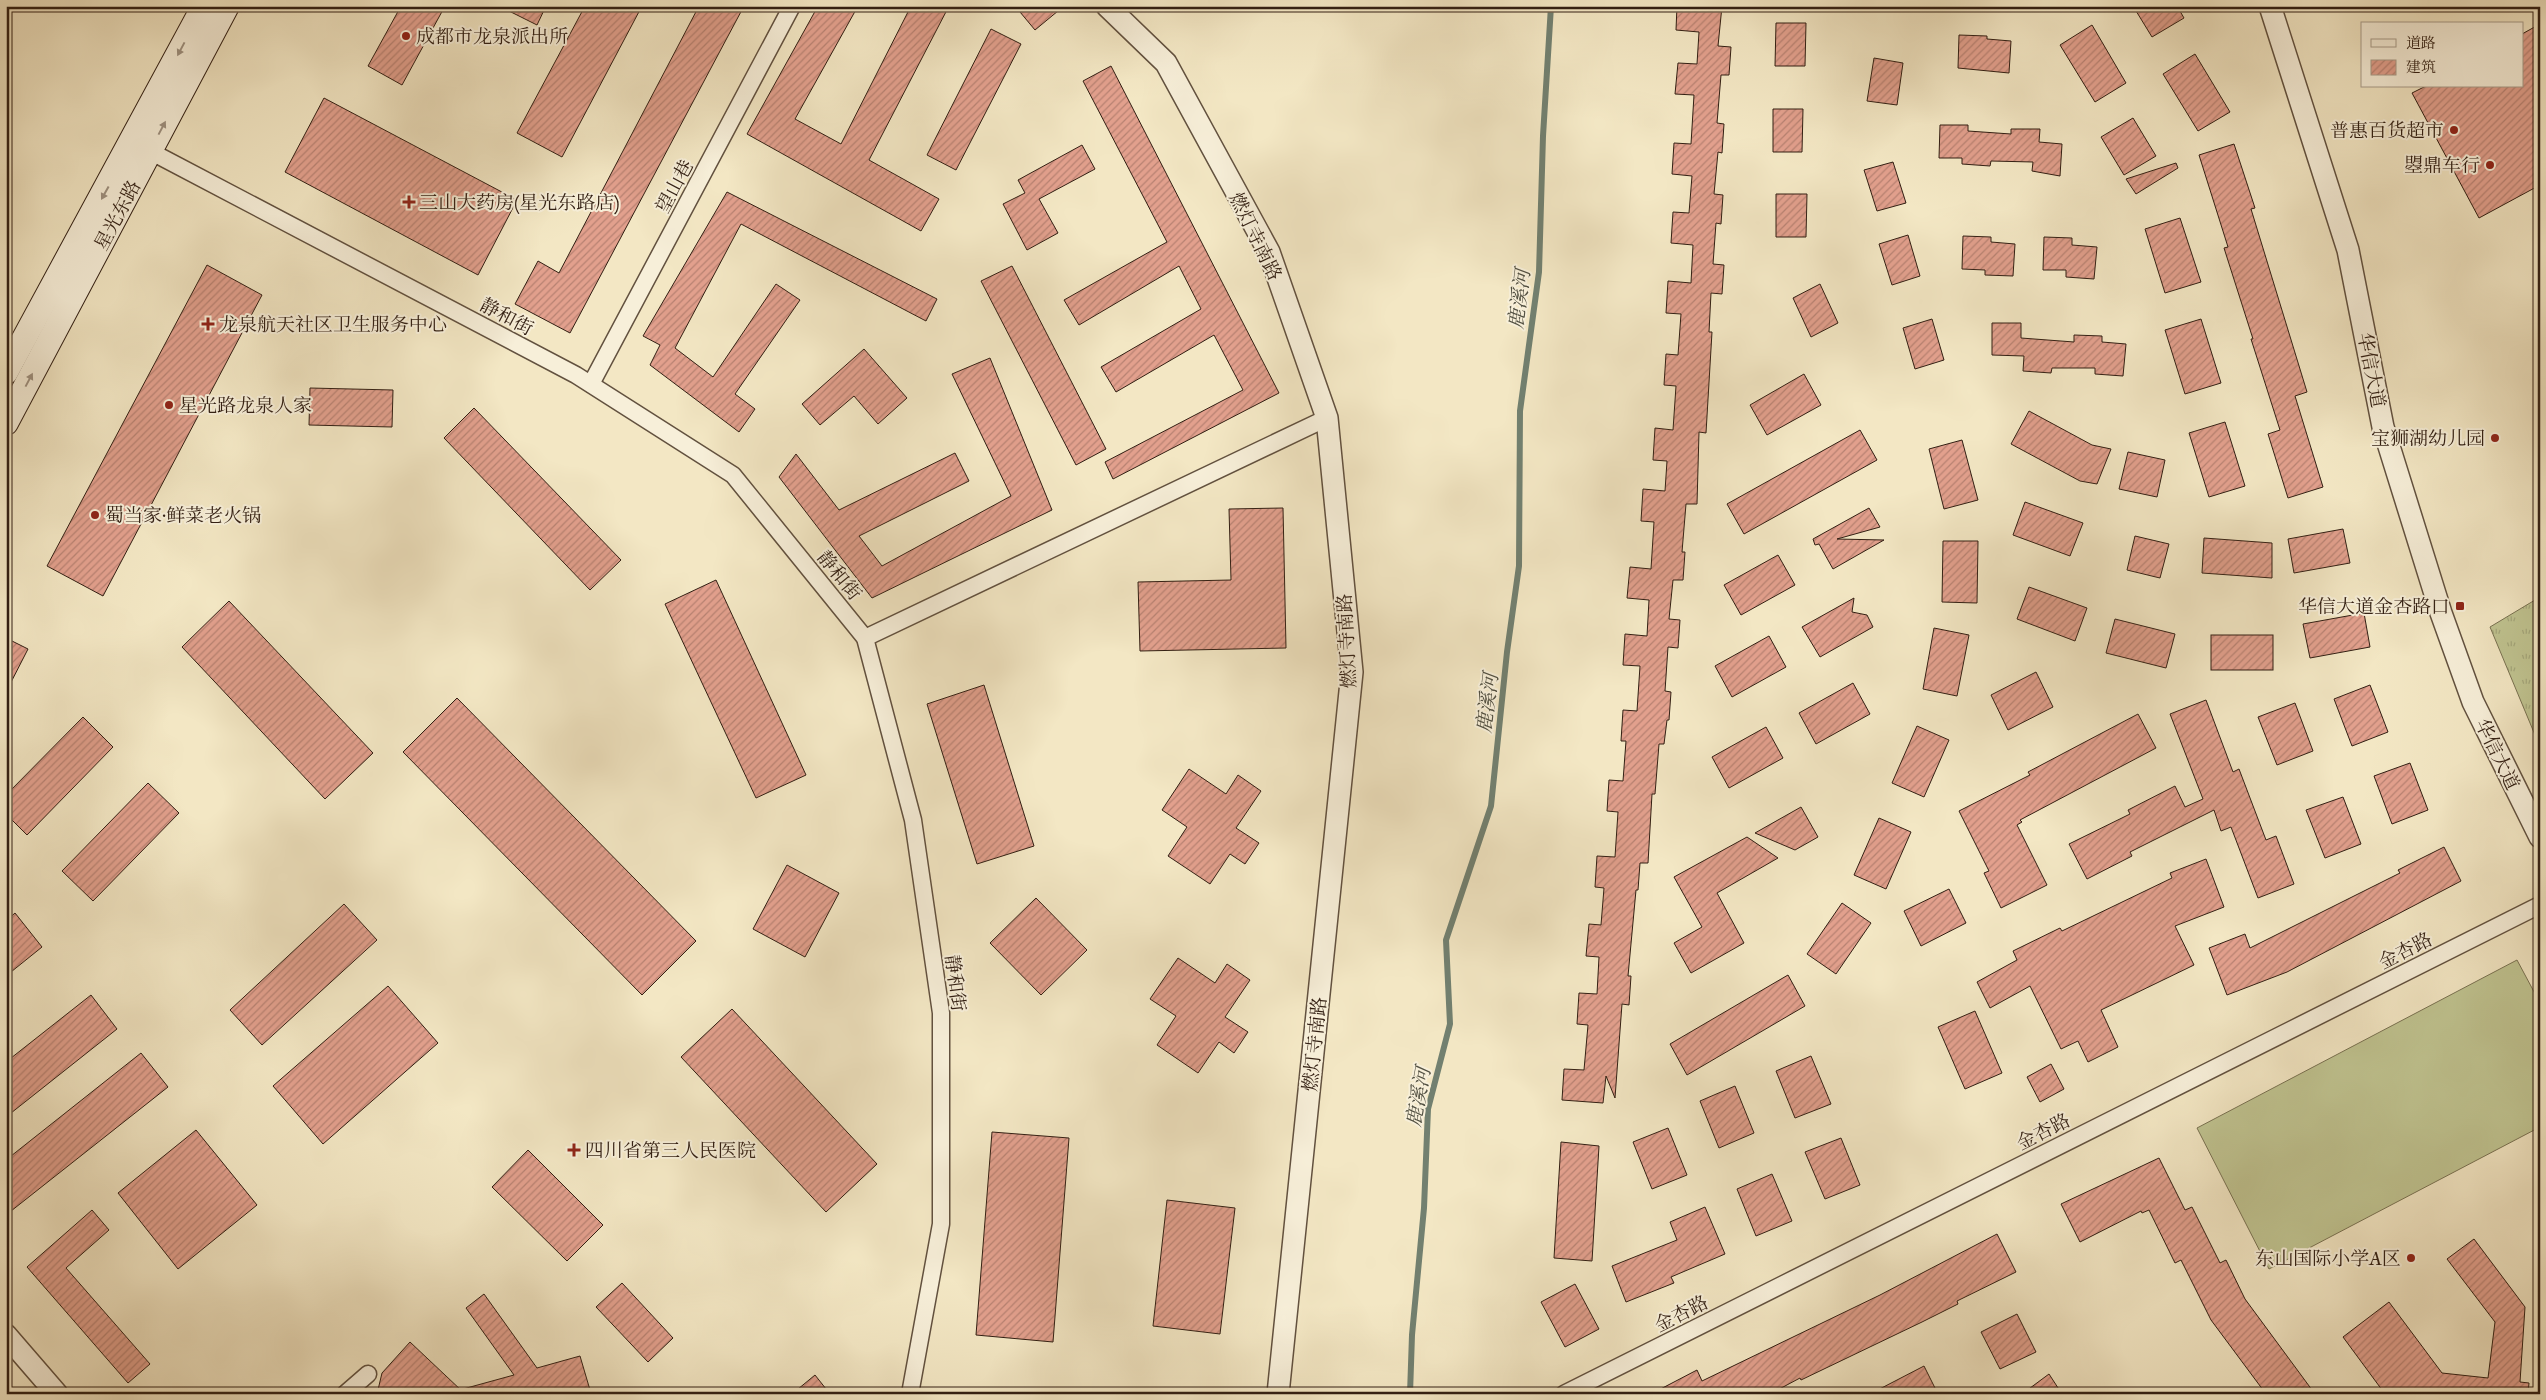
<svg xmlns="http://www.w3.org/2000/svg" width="2546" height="1400" viewBox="0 0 2546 1400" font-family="'IM FELL Great Primer','Noto Serif SC',serif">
<defs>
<pattern id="grass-tufts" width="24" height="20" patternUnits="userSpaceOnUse" patternTransform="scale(1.25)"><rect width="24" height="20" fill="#c0c491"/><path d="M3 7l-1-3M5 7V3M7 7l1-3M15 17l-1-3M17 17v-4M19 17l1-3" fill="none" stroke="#a5a87c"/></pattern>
<pattern id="building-hatch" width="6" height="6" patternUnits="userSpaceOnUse" patternTransform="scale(1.25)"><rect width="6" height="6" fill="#e2a08d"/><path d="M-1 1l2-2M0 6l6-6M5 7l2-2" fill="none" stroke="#b88272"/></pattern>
</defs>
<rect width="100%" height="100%" fill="#f3e7c4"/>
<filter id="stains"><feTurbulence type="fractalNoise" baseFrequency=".004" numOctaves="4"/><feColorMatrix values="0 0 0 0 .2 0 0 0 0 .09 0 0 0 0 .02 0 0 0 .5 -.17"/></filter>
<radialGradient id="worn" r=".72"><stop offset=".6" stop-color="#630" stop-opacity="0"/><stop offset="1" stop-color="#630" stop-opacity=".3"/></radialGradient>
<polygon fill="url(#grass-tufts)" stroke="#797252" points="2540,597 2540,747 2490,627"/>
<polygon fill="#c0c491" stroke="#797252" points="2517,960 2540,1003 2540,1127 2269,1269 2197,1128"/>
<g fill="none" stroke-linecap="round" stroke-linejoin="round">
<polyline stroke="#728070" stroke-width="6" points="1410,1394 1412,1335 1424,1208 1428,1109 1450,1024 1446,940 1491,806 1507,652 1519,566 1520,411 1539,272 1543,136 1551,6"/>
</g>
<g fill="url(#building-hatch)" stroke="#321f13">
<polygon points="401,6 445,6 402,85 368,66"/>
<polygon points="499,6 546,6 537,25"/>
<polygon points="585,6 642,6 562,157 517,133"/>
<polygon points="699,6 744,6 570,333 515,304 538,261 559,273"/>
<polygon points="818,6 858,6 795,119 841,144 911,6 949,6 869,160 939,199 921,231 747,134"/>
<polygon points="1015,6 1064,6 1035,30"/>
<polygon points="1677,6 1722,6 1718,46 1731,47 1729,75 1721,75 1717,123 1724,124 1722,153 1718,152 1714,194 1723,195 1721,224 1716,223 1713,264 1724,265 1722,294 1711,293 1709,332 1712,332 1706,433 1699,432 1697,504 1686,504 1682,552 1685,552 1683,580 1673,580 1669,619 1680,620 1678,648 1668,647 1665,691 1671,692 1669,720 1667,720 1664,744 1659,744 1655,794 1652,794 1648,863 1640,863 1638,890 1636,890 1628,976 1631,976 1629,1005 1622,1004 1615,1098 1606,1076 1603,1103 1562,1100 1564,1069 1584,1070 1588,1025 1577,1024 1579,993 1597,994 1599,957 1586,956 1589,924 1601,925 1604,888 1595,887 1597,856 1615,857 1618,812 1607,811 1609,780 1623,781 1626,741 1621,741 1623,710 1637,711 1640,666 1623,665 1625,634 1647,636 1649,600 1627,598 1630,567 1651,569 1654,522 1641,521 1643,489 1665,491 1667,461 1653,460 1655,428 1673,430 1676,386 1664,385 1666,354 1678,355 1681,314 1666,313 1668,281 1691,283 1693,245 1671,243 1673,212 1689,213 1692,176 1672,174 1674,143 1691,144 1694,95 1675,94 1678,63 1697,64 1699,32 1676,30"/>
<polygon points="2133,6 2177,6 2184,18 2152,37"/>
<polygon points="1776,23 1806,23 1805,66 1775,66"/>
<polygon points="2540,24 2540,185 2479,218 2412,93 2426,86 2522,86 2522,34"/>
<polygon points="2092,25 2126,83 2095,102 2060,45"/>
<polygon points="991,29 1021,44 956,170 927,155"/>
<polygon points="1959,35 1987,36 1987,39 2011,41 2009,73 1958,68"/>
<polygon points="2195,54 2230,112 2198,131 2163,74"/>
<polygon points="1874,58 1903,63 1897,105 1867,101"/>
<polygon points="1111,66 1279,393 1113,479 1105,462 1243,390 1214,335 1116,392 1101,367 1201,309 1179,266 1079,325 1064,300 1167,242 1083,81"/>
<polygon points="324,98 517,200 478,275 285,172"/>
<polygon points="1773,109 1803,109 1802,152 1773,152"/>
<polygon points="2133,118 2156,156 2124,175 2101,137"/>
<polygon points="1940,125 1968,125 1968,131 2011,134 2011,129 2040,129 2039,142 2062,144 2060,176 2032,171 2033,162 1991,161 1990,166 1962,164 1962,158 1939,158"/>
<polygon points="2234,144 2255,208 2251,209 2307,392 2295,396 2323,487 2288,498 2268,434 2280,430 2251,339 2253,339 2224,248 2228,247 2199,155"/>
<polygon points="1082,145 1095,169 1039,199 1058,233 1027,250 1003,204 1025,193 1018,180"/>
<polygon points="1893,162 1906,203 1877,211 1864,170"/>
<polygon points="2176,163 2178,168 2136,194 2126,179"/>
<polygon points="727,192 937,299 926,321 741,224 675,348 713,377 776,284 800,300 735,394 755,409 739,432 650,365 660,345 643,336"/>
<polygon points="1776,194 1807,194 1806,237 1776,237"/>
<polygon points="2180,218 2201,282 2165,293 2145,229"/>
<polygon points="1908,235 1920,276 1892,285 1879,244"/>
<polygon points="1963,236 1991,237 1991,242 2015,244 2013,276 1985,275 1985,270 1962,269"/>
<polygon points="2044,237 2072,238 2072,245 2097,247 2094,279 2066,277 2066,270 2043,270"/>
<polygon points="207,265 262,295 103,596 47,566"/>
<polygon points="1012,266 1106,449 1076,465 981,281"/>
<polygon points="1820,284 1838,323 1811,337 1793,298"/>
<polygon points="1932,319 1944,360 1915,369 1903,328"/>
<polygon points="2201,319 2221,383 2185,394 2165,330"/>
<polygon points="1992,323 2021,323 2021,338 2074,342 2074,335 2102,336 2102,342 2126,344 2123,376 2095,374 2095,368 2052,368 2051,373 2023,371 2024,356 1992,355"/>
<polygon points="864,349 907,398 878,424 854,396 820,425 802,404"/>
<polygon points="990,358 1052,510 872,598 779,477 796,454 839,510 955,453 969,481 859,536 882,566 1011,496 952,374"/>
<polygon points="1804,374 1821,405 1767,435 1750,405"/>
<polygon points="310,388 393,390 392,427 309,425"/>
<polygon points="474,408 621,560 590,590 444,438"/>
<polygon points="2029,411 2092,445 2111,449 2097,484 2080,481 2011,444"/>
<polygon points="2225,422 2245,486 2209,497 2189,433"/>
<polygon points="1860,430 1877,460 1744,534 1727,504"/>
<polygon points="1962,440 1978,500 1944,509 1929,449"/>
<polygon points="2128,452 2165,460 2157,497 2119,489"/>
<polygon points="2025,502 2083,523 2070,556 2013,535"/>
<polygon points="1283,508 1286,648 1140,651 1138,582 1231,580 1229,509"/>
<polygon points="1869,508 1880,527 1837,539 1884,540 1833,569 1819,544 1815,545 1813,539"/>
<polygon points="2343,529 2350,563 2294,573 2288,539"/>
<polygon points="2135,536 2169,544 2160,578 2127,570"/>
<polygon points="2204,538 2272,543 2272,578 2202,573"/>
<polygon points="1943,541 1978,541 1977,603 1942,602"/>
<polygon points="1778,555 1795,585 1741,615 1724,585"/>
<polygon points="716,580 806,775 756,798 665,604"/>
<polygon points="2029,587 2087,608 2075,641 2017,619"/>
<polygon points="1854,598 1852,612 1867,615 1873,627 1820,657 1802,627"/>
<polygon points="229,601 373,753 325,799 182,647"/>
<polygon points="2364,613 2370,647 2310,658 2303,624"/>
<polygon points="2115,619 2175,634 2166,668 2106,653"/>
<polygon points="1934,628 1969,635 1957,696 1923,689"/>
<rect x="2211" y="635" width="62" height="35"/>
<polygon points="1769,636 1786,667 1732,697 1715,666"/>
<polygon points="6,638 28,649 6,692"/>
<polygon points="2036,672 2053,707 2008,730 1991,695"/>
<polygon points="1853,683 1870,714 1816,744 1799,713"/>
<polygon points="984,685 1034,846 977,864 927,704"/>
<polygon points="2370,685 2388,732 2352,746 2334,699"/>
<polygon points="457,698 696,941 642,995 403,752"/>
<polygon points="2206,700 2233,772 2239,769 2266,840 2276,836 2294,884 2258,898 2231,827 2221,831 2214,810 2130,852 2132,856 2087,879 2069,844 2130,814 2128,810 2175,786 2185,807 2203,799 2170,714"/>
<polygon points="2295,703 2313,751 2277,765 2258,717"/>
<polygon points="2138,714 2156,748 2020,820 2022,822 2017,825 2047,885 2001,908 1984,873 1989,871 1959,811 2030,775 2028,772"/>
<polygon points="83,717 113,747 27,835 6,814 6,795"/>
<polygon points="1917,726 1949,740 1924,797 1892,783"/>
<polygon points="1766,727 1783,758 1729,788 1712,757"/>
<polygon points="2410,763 2428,810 2392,824 2374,776"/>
<polygon points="1189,769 1226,794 1238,775 1261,791 1236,828 1259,843 1245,864 1230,854 1210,884 1168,856 1187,827 1162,810"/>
<polygon points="148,783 179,813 93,901 62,871"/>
<polygon points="2343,797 2361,844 2325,858 2306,810"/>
<polygon points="1801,807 1818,837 1795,850 1755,833"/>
<polygon points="1879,818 1911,832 1886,889 1854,875"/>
<polygon points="1747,837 1778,858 1717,893 1744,943 1691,973 1674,943 1702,927 1674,877"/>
<polygon points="2444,847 2461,881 2287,972 2227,995 2209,948 2245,934 2250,948 2400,873 2398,870"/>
<polygon points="2206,859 2224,907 2175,926 2194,965 2101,1010 2118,1047 2088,1062 2078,1041 2061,1049 2030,986 1990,1008 1977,982 2017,960 2013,951 2060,928 2062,931 2172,878 2170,873"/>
<polygon points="787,865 839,893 805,957 753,929"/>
<polygon points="1949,889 1966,923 1921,946 1904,911"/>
<polygon points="1036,898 1087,950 1041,995 990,943"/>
<polygon points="1842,903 1871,923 1836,974 1807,954"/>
<polygon points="344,904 377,940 262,1045 230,1010"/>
<polygon points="15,913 42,947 6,976 6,921"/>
<polygon points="1178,958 1215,983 1227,964 1250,980 1225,1017 1248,1032 1234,1053 1219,1042 1198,1073 1157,1045 1176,1016 1150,999"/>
<polygon points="1788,975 1805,1006 1687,1075 1670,1044"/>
<polygon points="388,986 438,1043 323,1144 273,1086"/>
<polygon points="91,995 117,1029 6,1117 6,1062"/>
<polygon points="732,1009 877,1164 826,1212 681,1057"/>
<polygon points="1975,1011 2002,1073 1965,1089 1938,1027"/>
<polygon points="141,1053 168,1087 6,1215 6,1160"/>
<polygon points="1811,1056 1831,1104 1795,1118 1776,1071"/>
<polygon points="2051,1064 2064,1089 2040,1102 2027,1077"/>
<polygon points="1735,1086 1754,1133 1719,1148 1700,1101"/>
<polygon points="1668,1128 1687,1175 1652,1189 1633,1142"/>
<polygon points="196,1130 257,1205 178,1269 118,1193"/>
<polygon points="992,1132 1069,1138 1053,1342 976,1335"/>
<polygon points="1841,1138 1860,1185 1825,1199 1805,1152"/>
<polygon points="1561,1142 1599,1146 1592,1261 1554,1258"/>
<polygon points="528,1150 603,1225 567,1261 492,1187"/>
<polygon points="2159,1158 2185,1210 2192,1207 2220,1263 2226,1260 2245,1299 2315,1394 2266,1394 2211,1320 2181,1260 2175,1263 2149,1210 2142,1213 2141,1211 2080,1242 2061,1204"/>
<polygon points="1772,1174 1792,1221 1756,1236 1737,1189"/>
<polygon points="1167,1200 1235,1208 1220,1334 1153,1326"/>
<polygon points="1705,1207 1725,1254 1671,1277 1674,1283 1626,1302 1612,1266 1677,1240 1670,1222"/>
<polygon points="92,1210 109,1230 66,1268 150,1364 128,1383 27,1267"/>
<polygon points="1997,1234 2016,1272 1957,1301 1958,1304 1922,1322 1801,1380 1800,1378 1770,1394 1651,1394 1697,1370 1702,1381 1880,1295"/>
<polygon points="2474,1239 2525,1307 2520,1382 2529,1383 2528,1394 2385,1394 2343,1337 2389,1302 2442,1373 2488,1378 2495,1322 2447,1259"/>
<polygon points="622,1283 673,1338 648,1362 596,1307"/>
<polygon points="1575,1284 1599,1329 1565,1347 1541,1302"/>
<polygon points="484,1294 537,1368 580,1356 590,1390 577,1394 377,1394 382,1373 410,1342 463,1392 463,1389 514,1375 466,1308"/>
<polygon points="2017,1314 2036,1352 2000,1369 1981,1332"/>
<polygon points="1924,1366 1938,1394 1870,1394"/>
<polygon points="2049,1374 2062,1394 2022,1394"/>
<polygon points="815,1375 830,1394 792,1394"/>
</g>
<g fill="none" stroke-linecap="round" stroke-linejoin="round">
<defs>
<g id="minor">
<polyline points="142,147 576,375 733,475 865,638 913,820 941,1013 941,1224 910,1394"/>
<polyline points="591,384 792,6"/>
<polyline points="865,638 1327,418"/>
<polyline points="345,1394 368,1374"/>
<polyline points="1564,1394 2540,905"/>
</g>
<g id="tertiary">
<polyline points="1107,6 1166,63 1269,252 1327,418 1352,672 1278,1394"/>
<polyline points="2270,6 2348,250 2383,427 2441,613 2473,702 2540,837"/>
<polyline points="6,1335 57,1394"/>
</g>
<g id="secondary">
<polyline points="6,372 204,6"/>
<polyline points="6,423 227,6"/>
</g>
</defs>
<use href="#minor" stroke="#62513f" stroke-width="19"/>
<use href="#tertiary" stroke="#62513f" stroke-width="24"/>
<use href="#secondary" stroke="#321f13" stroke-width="26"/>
<use href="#minor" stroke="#f7efd9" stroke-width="16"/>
<use href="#tertiary" stroke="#f7efd9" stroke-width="21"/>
<use href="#secondary" stroke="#f7efd9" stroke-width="24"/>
</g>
<defs><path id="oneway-solid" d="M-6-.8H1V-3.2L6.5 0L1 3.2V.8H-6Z" transform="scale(1.25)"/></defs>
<g fill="#9e9180">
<use href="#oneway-solid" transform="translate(181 49) rotate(118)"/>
<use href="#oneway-solid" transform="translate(162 128) rotate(-62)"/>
<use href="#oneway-solid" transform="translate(105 193) rotate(119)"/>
<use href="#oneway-solid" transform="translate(29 380) rotate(-62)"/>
</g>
<g fill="#8f2418" stroke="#f7efd9" stroke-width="2">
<circle cx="406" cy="36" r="5"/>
<circle cx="2454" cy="130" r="5"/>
<circle cx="2490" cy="165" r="5"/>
<path d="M406.5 194.5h5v5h5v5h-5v5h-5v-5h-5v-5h5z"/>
<path d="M205.5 316.5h5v5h5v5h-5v5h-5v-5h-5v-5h5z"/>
<circle cx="169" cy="405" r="5"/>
<circle cx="2495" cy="438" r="5"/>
<circle cx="95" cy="515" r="5"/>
<rect x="2455" y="601" width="10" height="10" rx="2.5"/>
<path d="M571.5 1142.5h5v5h5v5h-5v5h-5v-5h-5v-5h5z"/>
<circle cx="2411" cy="1258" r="5"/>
</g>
<g text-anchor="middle" stroke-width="4" stroke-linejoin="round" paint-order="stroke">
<g font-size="19" fill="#321f13" stroke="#f7efd9" text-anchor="start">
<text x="416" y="43">成都市龙泉派出所</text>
<text x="2444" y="137" text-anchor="end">普惠百货超市</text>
<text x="2480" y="172" text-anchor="end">曌鼎车行</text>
<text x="419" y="209">三山大药房(星光东路店)</text>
<text x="219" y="331">龙泉航天社区卫生服务中心</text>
<text x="179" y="412">星光路龙泉人家</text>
<text x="2485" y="445" text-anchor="end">宝狮湖幼儿园</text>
<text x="105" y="522">蜀当家·鲜菜老火锅</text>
<text x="2450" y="613" text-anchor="end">华信大道金杏路口</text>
<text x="585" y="1157">四川省第三人民医院</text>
<text x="2401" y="1265" text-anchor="end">东山国际小学A区</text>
</g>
<g font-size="19" fill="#321f13" stroke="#f7efd9">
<text transform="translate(674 186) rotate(-62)" y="7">望山巷</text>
<text transform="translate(117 215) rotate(-62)" y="7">星光东路</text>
<text transform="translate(1256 236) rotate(64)" y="7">燃灯寺南路</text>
<text transform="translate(507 316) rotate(28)" y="7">静和街</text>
<text transform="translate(2372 370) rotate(79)" y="7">华信大道</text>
<text transform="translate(840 575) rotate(51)" y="7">静和街</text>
<text transform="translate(1346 641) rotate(-93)" y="7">燃灯寺南路</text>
<text transform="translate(2498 754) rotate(64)" y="7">华信大道</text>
<text transform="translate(2405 950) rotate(-27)" y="7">金杏路</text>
<text transform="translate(956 983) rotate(83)" y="7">静和街</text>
<text transform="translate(1314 1044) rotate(-84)" y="7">燃灯寺南路</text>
<text transform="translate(2043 1131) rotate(-27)" y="7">金杏路</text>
<text transform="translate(1681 1313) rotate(-27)" y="7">金杏路</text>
</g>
<g font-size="20" font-style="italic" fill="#525042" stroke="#f7efd9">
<text transform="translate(1519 299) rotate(-83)" y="7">鹿溪河</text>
<text transform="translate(1487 703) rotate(-83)" y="7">鹿溪河</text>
<text transform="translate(1418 1097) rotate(-80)" y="7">鹿溪河</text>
</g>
</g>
<rect width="2546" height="1400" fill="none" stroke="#f3e7c4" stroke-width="25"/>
<rect x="8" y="8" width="2531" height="1385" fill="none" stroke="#321f13" stroke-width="2.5"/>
<rect x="12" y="12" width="2521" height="1375" fill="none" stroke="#321f13"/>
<rect x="2361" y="22" width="162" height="65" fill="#f7efd9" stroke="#a89c8a"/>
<rect x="2371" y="39" width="25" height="8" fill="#f7efd9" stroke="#a89c8a"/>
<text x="2406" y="48" font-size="15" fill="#321f13">道路</text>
<rect x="2371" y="60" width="25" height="15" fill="url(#building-hatch)" stroke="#a89c8a"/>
<text x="2406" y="72" font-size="15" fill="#321f13">建筑</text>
<rect width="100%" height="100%" filter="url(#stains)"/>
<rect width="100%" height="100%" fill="url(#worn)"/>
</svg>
